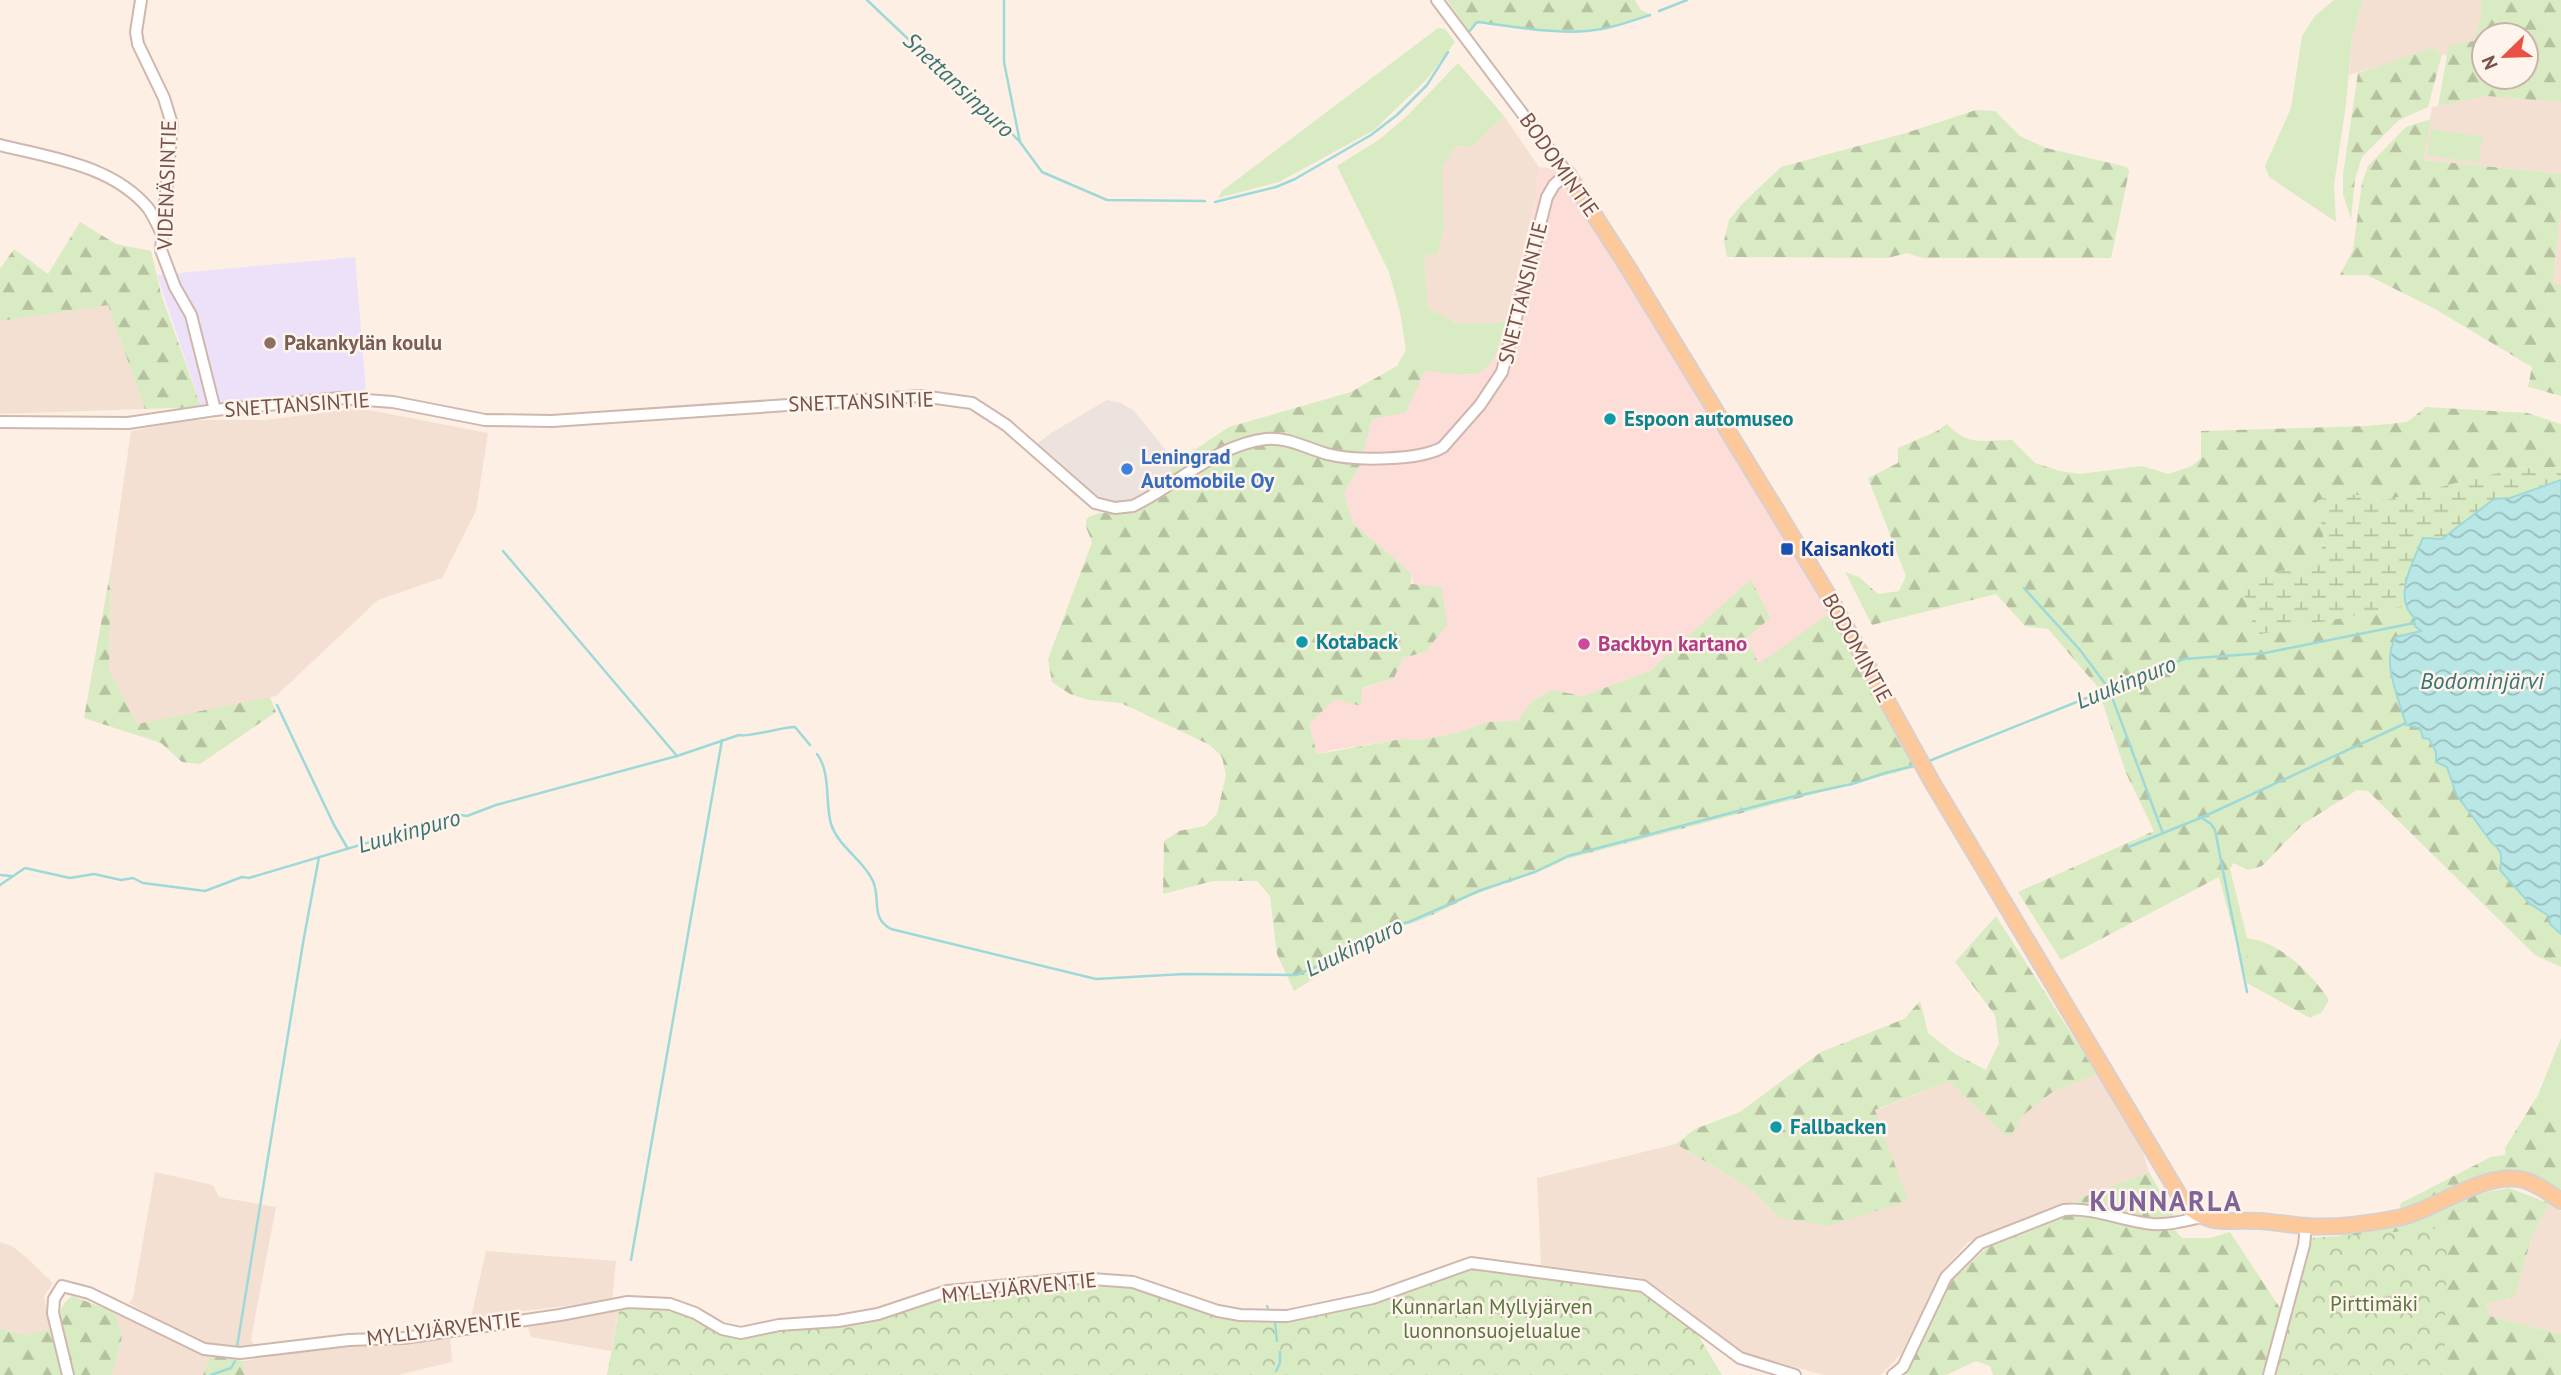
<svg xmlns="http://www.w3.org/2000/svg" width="2561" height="1375" viewBox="0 0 2561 1375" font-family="'PT Sans',sans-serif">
<defs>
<pattern id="forest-firs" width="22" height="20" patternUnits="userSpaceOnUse" patternTransform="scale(1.75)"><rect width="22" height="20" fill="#d9ebc2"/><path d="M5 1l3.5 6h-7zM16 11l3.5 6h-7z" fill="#b5c1a0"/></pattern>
<pattern id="wetland-marsh" width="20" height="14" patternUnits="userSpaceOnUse" patternTransform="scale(1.75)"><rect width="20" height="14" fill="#d9ebc2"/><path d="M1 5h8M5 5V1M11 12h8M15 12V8" fill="none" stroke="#b5c1a0"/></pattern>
<pattern id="park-crowns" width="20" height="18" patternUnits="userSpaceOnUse" patternTransform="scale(1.75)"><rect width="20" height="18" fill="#d9ebc2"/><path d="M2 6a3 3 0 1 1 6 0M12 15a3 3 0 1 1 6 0" fill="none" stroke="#b5c1a0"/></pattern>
<pattern id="water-waves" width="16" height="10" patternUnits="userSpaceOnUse" patternTransform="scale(1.75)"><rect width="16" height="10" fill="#b8e7e6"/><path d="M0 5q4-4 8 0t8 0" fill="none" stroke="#9abebc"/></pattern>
</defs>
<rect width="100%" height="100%" fill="#fdefe4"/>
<g fill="#f4e0d2">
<polygon points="2363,0 2480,0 2482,12 2474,42 2450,45 2447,56 2442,54 2388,63 2349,75 2352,38"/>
<polygon points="2486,96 2561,102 2561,174 2423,160 2432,107"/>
<polygon points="1504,116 1539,167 1536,196 1506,320 1498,323 1456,323 1428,308 1424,255 1437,255 1444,230 1441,167 1455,146 1472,147"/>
<polygon points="2561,208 2561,285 2553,284"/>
<polygon points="108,304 145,409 0,414 0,321"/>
<polygon points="359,408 488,433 476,511 442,578 378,600 276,696 137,724 109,669 111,568 131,431 188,420 265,420"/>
<polygon points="2097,1074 2113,1097 2143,1152 2149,1172 1968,1242 1942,1271 1901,1354 1881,1375 1824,1375 1739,1352 1670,1296 1641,1278 1541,1265 1537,1178 1676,1144 1753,1190 1778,1217 1874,1111 1949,1081 2022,1116 2051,1093"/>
<polygon points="155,1172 213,1185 219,1197 276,1207 251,1339 255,1346 232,1346 195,1341 129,1303 133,1298"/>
<polygon points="2549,1203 2561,1211 2561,1334 2490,1316 2486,1302 2515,1297 2531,1239"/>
<polygon points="0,1242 12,1246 28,1259 53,1283 44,1296 50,1329 26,1335 0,1329"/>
<polygon points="486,1251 616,1261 612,1300 471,1318"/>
<polygon points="619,1307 611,1351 531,1337 527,1324"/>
<polygon points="115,1312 210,1355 203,1375 112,1375 122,1337"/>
<polygon points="450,1335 452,1362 398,1375 245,1375 243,1361 345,1345"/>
</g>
<polygon fill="#fdddd7" points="1539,167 1556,169 1832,611 1759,665 1746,639 1769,618 1751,580 1650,671 1583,696 1552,690 1532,701 1517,721 1487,722 1460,732 1420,740 1402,739 1332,750 1317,754 1309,724 1335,698 1394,678 1403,658 1426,652 1411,573 1353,523 1344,493 1359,466 1372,419 1405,412 1426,369 1470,375 1492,361 1506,320 1536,196"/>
<polygon fill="#ece3de" points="1107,400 1121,403 1134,411 1169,454 1173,478 1124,505 1113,504 1099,499 1079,484 1036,445 1051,433"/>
<polygon fill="#ece1f9" points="355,257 366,392 201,407 157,275"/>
<g fill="#d9ebc2">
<polygon points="2334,0 2363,0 2352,38 2346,104 2334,185 2336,222 2269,177 2265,166 2291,108 2302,36 2315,16"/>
<polygon points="1438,28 1445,29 1455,42 1426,80 1374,130 1279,182 1218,198 1222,191"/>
<path d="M1458,63L1504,116L1472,147L1455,146L1442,167L1444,230L1437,255H1424L1428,308L1456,323H1498L1506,320C1501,334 1497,362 1484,370C1469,381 1416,368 1397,366L1406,350L1400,312L1389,272L1337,166L1380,139L1407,116Z"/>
<polygon points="2431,129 2483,137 2478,163 2427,155"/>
<polygon points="2230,869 2247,938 2247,983 2219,877"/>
<polygon points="2561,1038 2561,1103 2538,1095"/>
</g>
<g fill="url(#forest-firs)" fill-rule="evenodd">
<path d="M1447,0H1635L1640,9L1650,15C1629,22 1609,29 1587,31C1551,34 1513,26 1477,22L1469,32Z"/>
<path d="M2480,0H2561V102L2486,96L2438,106L2449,45L2474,41L2482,12ZM2484,35H2526V77H2484Z"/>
<polygon points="2431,48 2442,54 2428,107 2399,120 2362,157 2355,179 2351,219 2343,194 2343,175 2358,73"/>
<polygon points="1976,110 1995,111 2020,136 2046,148 2127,167 2129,172 2111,258 1923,258 1907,253 1888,258 1727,257 1724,241 1729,220 1743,203 1781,167 1906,133"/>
<polygon points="2431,119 2423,160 2561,174 2561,208 2553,283 2561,285 2561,396 2528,387 2532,367 2435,309 2367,275 2340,275 2353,250 2362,183 2368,166 2406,127"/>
<polygon points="80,222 116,244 151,251 161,294 201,407 145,409 108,305 0,321 0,269 14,249 48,274"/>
<path d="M1397,366L1426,369L1405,413L1372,419L1359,467L1344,493L1353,523L1411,573V584L1442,587L1447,625L1425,652L1403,658L1394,678L1362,688L1361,706L1335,699L1309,724L1317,754L1402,739L1420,740L1460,732L1487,722L1517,721L1532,701L1552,690L1583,696L1650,671L1751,579L1770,618L1746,639L1759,664L1832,611L1917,767L1567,859C1537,874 1507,882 1476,894C1450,905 1425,922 1397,927L1294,991L1277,954L1270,896L1257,881H1213L1163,894L1164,841L1179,831L1205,826L1217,814L1226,775L1222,757L1210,745L1121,703L1089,700L1070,694L1052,682L1048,659L1092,542L1086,527V519C1103,508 1106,516 1123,513C1141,510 1158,499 1174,491L1169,454L1180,456L1193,451L1229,427L1351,392Z"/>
<path d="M2426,407L2527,413L2561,424V467L2515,469L2386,500L2339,492L2317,501L2324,539L2318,562L2240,581L2256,635L2407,605L2412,616L2416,619L2414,621L2421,630L2397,637C2394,642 2391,648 2391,653C2388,673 2399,722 2420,728L2423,737L2429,739L2436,753L2435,760L2438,764L2446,766L2451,783L2462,802L2492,843L2499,849L2502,856L2500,870L2529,903L2549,916L2550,924L2561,934V967L2535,955L2368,791L2357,790L2303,824L2262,866L2248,870L2233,863L2230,869L2219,877L2061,960L2018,892L2154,831L2126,773L2097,686L2048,629L2025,626L1996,594L1872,625L1845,572L1859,577L1878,594L1899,591L1906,576L1868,478L1898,463V448L1937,431L1947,424C1969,447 1983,440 2012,440L2035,463L2060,471L2080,474L2142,466L2168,474L2192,466L2201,458V431L2367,426L2407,422Z"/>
<polygon points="111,568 109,669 137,724 270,697 276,712 200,764 182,762 161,743 84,718"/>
<polygon points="1996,916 2097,1074 2051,1093 2022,1116 2009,1139 1949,1081 1875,1110 1908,1201 1828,1226 1778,1217 1753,1190 1676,1144 1695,1129 1740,1112 1821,1052 1904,1019 1920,1001 1928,1033 1955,1054 1986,1070 1999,1043 1995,1015 1955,962"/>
<path d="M2247,938C2280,942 2311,973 2329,1000L2322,1012L2310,1018L2247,983Z"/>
<polygon points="2538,1095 2561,1103 2561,1196 2519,1176 2398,1214 2401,1203 2491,1157 2505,1155 2505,1148"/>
<polygon points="2149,1172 2174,1216 2149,1218 2073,1201"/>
<polygon points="2509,1188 2549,1203 2531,1239 2515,1297 2486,1303 2490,1316 2561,1334 2561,1375 2317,1375 2327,1281 2341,1233 2399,1227 2476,1194"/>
<polygon points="2068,1213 2146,1228 2172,1227 2182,1238 2210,1238 2230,1232 2282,1311 2262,1375 1993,1375 1990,1366 1976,1361 1946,1375 1904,1375 1950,1282 1993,1242"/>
<path d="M72,1296L115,1312L122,1337L112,1375H72C65,1350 46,1314 72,1296Z"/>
<polygon points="0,1329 26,1335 50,1329 65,1375 0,1375"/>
<polygon points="210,1355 243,1361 245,1375 203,1375"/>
</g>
<polygon fill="url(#wetland-marsh)" points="2561,467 2561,480 2510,498 2494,499 2442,539 2403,587 2407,605 2256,635 2240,581 2318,562 2324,539 2317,501 2339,492 2386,500 2515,469"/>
<g fill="url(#park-crowns)">
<polygon points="2447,1228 2444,1375 2274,1375 2311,1238"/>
<polygon points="1468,1264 1641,1290 1695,1330 1722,1375 607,1375 620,1305 682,1313 737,1337 834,1321 931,1297 1099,1278 1228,1313 1325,1310"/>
</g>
<path fill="url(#water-waves)" stroke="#9ed9d9" stroke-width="2" d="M2561,480V934L2550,924L2549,916L2529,903L2500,870C2502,857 2503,851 2492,843L2456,794L2447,767L2436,762V752L2429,739L2423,738L2420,728L2406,725C2400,700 2380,662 2396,637L2421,631L2415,626L2414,621L2416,619C2391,599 2413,562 2423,538L2442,539L2494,499L2510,498Z"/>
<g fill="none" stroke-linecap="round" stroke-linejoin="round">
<g stroke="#9ed9d9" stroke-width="2.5">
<polyline points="867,0 925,55 977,98 1020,142 1042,172 1107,200 1205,201"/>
<polyline points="1004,0 1004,62 1020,142"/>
<polyline points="1659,11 1687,0"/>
<path d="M1469,32L1477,22C1513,26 1550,34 1587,31C1609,29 1629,22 1650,15"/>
<polyline points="1215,202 1276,187 1295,179 1371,135 1397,115 1427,85 1448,52"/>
<polyline points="503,551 677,756"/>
<polyline points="2024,588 2080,650 2109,689 2162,831"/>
<polyline points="277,705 334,825 348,849"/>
<path d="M817,754C831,772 825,803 831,824C839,848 864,860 873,881C881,899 870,918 891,929L1096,979L1184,974L1296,975L1335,959L1395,925L1409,922L1481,890L1535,872L1568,856L1791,797L1852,784L1885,773L1913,766"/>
<polyline points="1929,761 2184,659 2265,653 2414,623"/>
<polyline points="2200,817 2211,824 2215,830 2247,992"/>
<polyline points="2129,847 2205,816 2406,723"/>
<polyline points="0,875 11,876"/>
<path d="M0,885L25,868L70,878L94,874L121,880L133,878L143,883L205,891L242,877L249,878L461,815L467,816L496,805L677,756L739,735C748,738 781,727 795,727L810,745"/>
<polyline points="631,1260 722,740"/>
<polyline points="1267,1306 1268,1308"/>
<polyline points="1275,1323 1277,1341"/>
<polyline points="237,1347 303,943 319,857"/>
<polyline points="1276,1371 1280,1363 1280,1352"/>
<polyline points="211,1375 231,1368 235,1361"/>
</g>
<defs>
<g id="minor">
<polyline points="141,0 136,32 138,44 164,98 172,124 161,250 175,287 191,315 215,410"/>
<path d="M0,145C51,158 112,165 148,208C153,215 157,224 161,232"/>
<path d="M0,422L128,423L215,410L340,398L393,402L485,420L552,421L921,396L972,403L1006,425L1095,503L1115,508L1133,506C1177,485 1216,445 1266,439C1288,437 1306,448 1327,454C1354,461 1420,461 1443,447L1480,405L1502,372L1547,197L1554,185L1567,173L1437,0"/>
<polyline points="68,1375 53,1313 54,1299 62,1286 89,1293 204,1349 240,1353 349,1340 404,1338 560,1315 628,1302 670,1304 695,1313 722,1329 741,1333 779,1325 838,1321 878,1314 947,1291 1078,1278 1133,1282 1218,1311 1240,1315 1287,1316 1373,1298 1471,1263 1643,1286 1740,1358 1795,1375"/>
<path d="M1893,1375L1903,1367L1946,1277L1980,1243L2064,1210C2094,1207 2122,1221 2152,1224C2169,1225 2184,1221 2201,1217"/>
<polyline points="2269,1375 2304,1245 2306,1226"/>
</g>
<path id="major" d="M1567,173L1629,269L1830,598L1932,782L2184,1203C2209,1228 2228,1219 2259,1221C2275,1222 2291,1225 2307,1226C2334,1228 2365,1224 2392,1219C2434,1213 2481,1170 2524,1180C2538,1184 2549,1193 2561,1201"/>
</defs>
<use href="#minor" stroke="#d0b7ad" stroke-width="14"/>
<use href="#major" stroke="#d9cfcc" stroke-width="18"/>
<use href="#minor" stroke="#fff" stroke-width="10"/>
<use href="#major" stroke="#fdc99b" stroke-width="14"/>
</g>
<circle fill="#8d6e63" stroke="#fff4eb" stroke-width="2.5" cx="270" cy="343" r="7"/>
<g fill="#0f9aa8" stroke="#fff4eb" stroke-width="2.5">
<circle cx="1610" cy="419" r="7"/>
<circle cx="1302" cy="642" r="7"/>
<circle cx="1776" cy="1127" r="7"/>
</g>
<circle fill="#3f7fe0" stroke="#fff4eb" stroke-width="2.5" cx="1127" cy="469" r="7"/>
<rect fill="#1a4fb4" stroke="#fff4eb" stroke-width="2.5" x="1780" y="542" width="14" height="14" rx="3.5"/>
<circle fill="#d1479c" stroke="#fff4eb" stroke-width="2.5" cx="1584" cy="644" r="7"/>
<g text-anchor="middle" stroke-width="5" stroke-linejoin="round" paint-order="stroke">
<g font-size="21" fill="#765249" stroke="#fff4eb">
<text transform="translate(1559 165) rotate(55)" y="7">BODOMINTIE</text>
<text transform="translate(167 185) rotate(-88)" y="7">VIDENÄSINTIE</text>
<text transform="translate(1523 293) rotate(-76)" y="7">SNETTANSINTIE</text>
<text transform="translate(861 402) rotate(-2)" y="7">SNETTANSINTIE</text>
<text transform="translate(297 405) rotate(-4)" y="7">SNETTANSINTIE</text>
<text transform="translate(1857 648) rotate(61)" y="7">BODOMINTIE</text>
<text transform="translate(1019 1288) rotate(-6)" y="7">MYLLYJÄRVENTIE</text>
<text transform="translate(444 1329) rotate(-7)" y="7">MYLLYJÄRVENTIE</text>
</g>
<g font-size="21" font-weight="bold" fill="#785e54" stroke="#fff4eb" text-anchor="start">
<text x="284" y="350">Pakankylän koulu</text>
</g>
<g font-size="21" font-weight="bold" fill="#0d838f" stroke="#fff4eb" text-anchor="start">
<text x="1624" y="426">Espoon automuseo</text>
<text x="1316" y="649">Kotaback</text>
<text x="1790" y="1134">Fallbacken</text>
</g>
<g font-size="21" font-weight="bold" fill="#366cbe" stroke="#fff4eb" text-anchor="start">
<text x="1141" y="464">Leningrad<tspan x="1141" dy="24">Automobile Oy</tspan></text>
</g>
<g font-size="21" font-weight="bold" fill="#164399" stroke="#fff4eb" text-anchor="start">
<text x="1801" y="556">Kaisankoti</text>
</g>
<g font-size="21" font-weight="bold" fill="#b23c85" stroke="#fff4eb" text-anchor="start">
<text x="1598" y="651">Backbyn kartano</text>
</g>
<g font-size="21" fill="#58763e" stroke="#fff4eb">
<text x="2374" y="1311">Pirttimäki</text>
<text x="1492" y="1314">Kunnarlan Myllyjärven<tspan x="1492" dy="24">luonnonsuojelualue</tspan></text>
</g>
<g font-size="23" font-style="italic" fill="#3a7474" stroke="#fff4eb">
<text transform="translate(959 85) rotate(43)" y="8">Snettansinpuro</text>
<text x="2482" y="689">Bodominjärvi</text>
<text transform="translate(2126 682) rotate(-22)" y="8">Luukinpuro</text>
<text transform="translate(409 831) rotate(-16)" y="8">Luukinpuro</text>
<text transform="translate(1354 947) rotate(-26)" y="8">Luukinpuro</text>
</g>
<g font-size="28" font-weight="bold" letter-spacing="2" fill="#7f6499" stroke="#fff4eb">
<text x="2166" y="1211">KUNNARLA</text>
</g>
</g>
<g transform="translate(2505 56) rotate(247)"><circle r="33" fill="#fff4eb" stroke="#c8b3aa" stroke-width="2"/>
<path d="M0-5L12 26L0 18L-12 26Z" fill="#e95146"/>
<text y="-10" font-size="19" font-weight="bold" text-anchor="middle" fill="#765249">N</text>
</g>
</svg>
